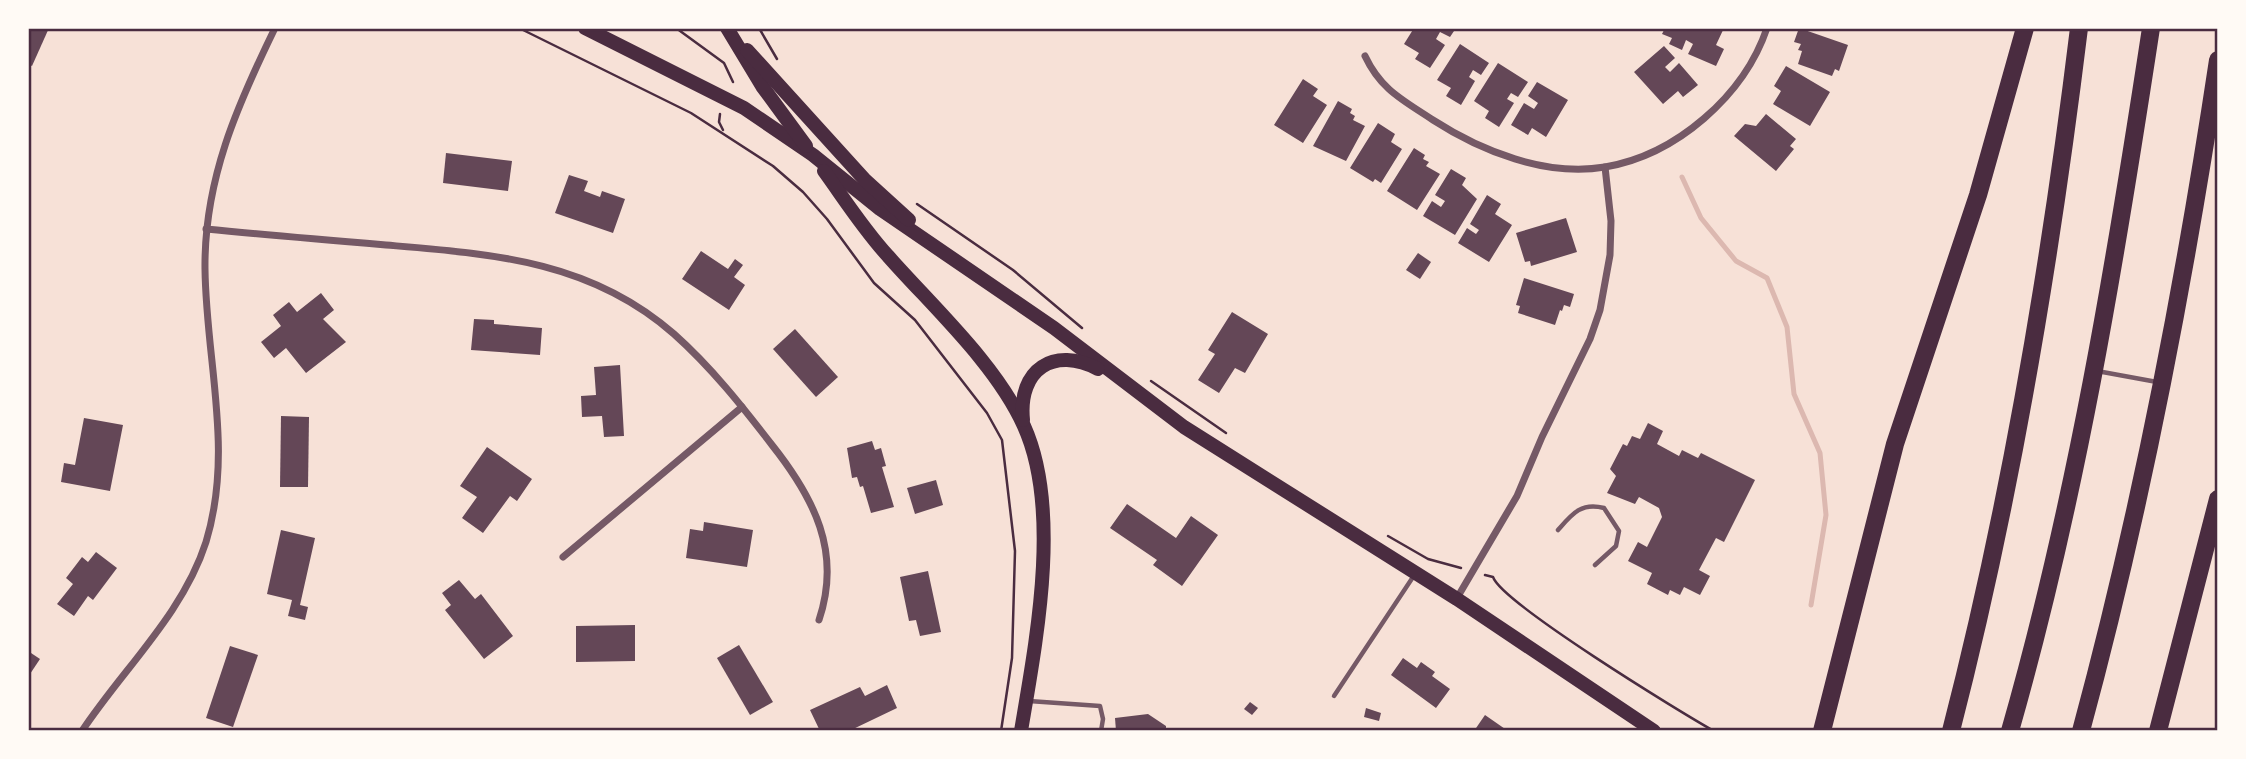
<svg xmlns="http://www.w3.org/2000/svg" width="2246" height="759" viewBox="0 0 2246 759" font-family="'IBM Plex Sans',sans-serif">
<rect width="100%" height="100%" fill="#f7e1d7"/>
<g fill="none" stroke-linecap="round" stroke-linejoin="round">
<polyline stroke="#dcb8b0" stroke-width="5" points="1682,177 1701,218 1736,261 1767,278 1787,327 1794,394 1820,453 1826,515 1811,605"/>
</g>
<g fill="#644757">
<polygon points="28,28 49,28 32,66 28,64"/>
<polygon points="1414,28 1456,28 1450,37 1440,32 1436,39 1445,45 1430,68 1415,59 1419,53 1404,44"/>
<polygon points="1665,28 1724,28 1716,45 1724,49 1716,66 1688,54 1693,44 1686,40 1682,50 1669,44 1672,38 1662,34"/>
<polygon points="1799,28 1848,45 1839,71 1835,69 1832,76 1798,64 1802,51 1798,50 1801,44 1794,42"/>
<polygon points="1460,44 1489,63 1481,75 1473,70 1469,77 1475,81 1461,105 1446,96 1451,88 1437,80"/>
<polygon points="1664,46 1675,58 1665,67 1670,72 1679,63 1698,85 1683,97 1678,91 1663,104 1634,72"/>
<polygon points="1498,63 1528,82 1518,97 1511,93 1507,99 1514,103 1499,127 1485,118 1489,111 1474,101"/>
<polygon points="1786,66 1830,92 1810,126 1773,104 1781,91 1774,86"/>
<polygon points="1303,79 1318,89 1313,96 1327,105 1303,143 1274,125"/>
<polygon points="1537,82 1568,100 1546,137 1532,128 1528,135 1511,125 1524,103 1534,109 1538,103 1528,96"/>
<polygon points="1338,101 1352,109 1350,113 1355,116 1353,120 1365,126 1346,161 1313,146"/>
<polygon points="1766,114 1796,139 1790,146 1794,149 1776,171 1734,136 1745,124 1756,126"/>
<polygon points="1378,123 1395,134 1391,142 1402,149 1381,183 1375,179 1373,182 1350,168"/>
<polygon points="1414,148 1425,155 1423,159 1429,162 1426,166 1440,174 1417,210 1387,191"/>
<polygon points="446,153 512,161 508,191 443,183"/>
<polygon points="1451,169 1466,178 1462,185 1477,199 1455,235 1423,216 1432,201 1441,207 1445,201 1435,195"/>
<polygon points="569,175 588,181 584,191 600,197 602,191 625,199 613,233 555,213"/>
<polygon points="1487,195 1501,204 1495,214 1512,225 1489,262 1458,243 1467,228 1476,234 1479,230 1470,224"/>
<polygon points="1566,218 1577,252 1531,266 1530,261 1525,262 1516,233"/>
<polygon points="701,251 728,269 735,259 743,265 734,277 745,285 729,310 682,279"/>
<polygon points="1418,253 1431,262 1420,279 1406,270"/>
<polygon points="1524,278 1574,294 1570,307 1564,305 1562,311 1560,310 1555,325 1518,313 1520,306 1516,305"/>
<polygon points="321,293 334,310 323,319 346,342 306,373 286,348 274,358 261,342 281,326 273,315 289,302 297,312"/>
<polygon points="1232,312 1268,334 1245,373 1235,368 1219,393 1198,380 1215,354 1208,350"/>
<polygon points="474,319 494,320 494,324 542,328 540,355 471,350"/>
<polygon points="795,329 838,377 816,397 773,349"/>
<polygon points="620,365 624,436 604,437 602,416 582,417 581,396 596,395 594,367"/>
<polygon points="281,416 309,417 308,487 280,487"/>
<polygon points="84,418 123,425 110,491 61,482 64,463 75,465"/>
<polygon points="1648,423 1663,431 1657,444 1679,456 1682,450 1698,458 1701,453 1755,480 1724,542 1716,538 1699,570 1710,576 1700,595 1684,587 1680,595 1670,590 1668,595 1647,584 1652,573 1628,561 1638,542 1647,547 1662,517 1659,508 1639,497 1635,504 1607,493 1616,476 1610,469 1623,444 1627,446 1632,436 1640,439"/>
<polygon points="872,441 875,450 881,448 886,466 882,467 894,507 871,513 863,486 860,487 857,477 852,478 847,448"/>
<polygon points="487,447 532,479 517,501 510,496 483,533 462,518 477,497 460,486"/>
<polygon points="936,480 943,505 915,514 907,488"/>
<polygon points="1127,504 1176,538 1191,516 1218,535 1182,586 1153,565 1157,560 1110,528"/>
<polygon points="704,522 753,530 747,567 686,558 690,529 703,531"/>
<polygon points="281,530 315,538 300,605 308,607 305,620 288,616 292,600 267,594"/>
<polygon points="96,552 117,568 93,600 88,596 74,616 57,604 73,584 66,578 82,557 88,562"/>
<polygon points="928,571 941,632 920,636 916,620 909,621 900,577"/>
<polygon points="459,580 475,599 481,594 513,636 484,659 445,610 451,605 442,593"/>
<polygon points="635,625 635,661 576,662 576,626"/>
<polygon points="739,645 773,702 750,715 717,658"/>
<polygon points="230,646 258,655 233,727 206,718"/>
<polygon points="28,651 40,659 28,677"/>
<polygon points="1403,658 1417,668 1421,662 1435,672 1432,676 1450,689 1436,708 1391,675"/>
<polygon points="887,685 897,708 849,731 820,731 810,710 860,687 865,696"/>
<polygon points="1250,702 1258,708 1252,715 1244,709"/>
<polygon points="1366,708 1381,713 1379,721 1364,717"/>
<polygon points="1148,714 1166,726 1166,731 1116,731 1115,718"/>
<polygon points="1485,715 1508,731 1474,731"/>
</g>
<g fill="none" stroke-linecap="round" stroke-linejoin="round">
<g stroke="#4a2c40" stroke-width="2.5">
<polyline points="519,28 691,113 773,166 803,192 827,219 874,283 915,320 987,413 1002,440 1015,551 1012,658 1001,731"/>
<polyline points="676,28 724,63 733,82"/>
<polyline points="759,28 777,59"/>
<polyline points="720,114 719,122 723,130"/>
<polyline points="917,204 1013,270 1082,328"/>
<polyline points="1151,381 1226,433"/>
<polyline points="1388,536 1428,559 1461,568"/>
<path d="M1485,575L1493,577C1502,603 1680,712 1714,731"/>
</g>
<g stroke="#755966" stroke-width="4.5">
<polyline points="2097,371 2157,382"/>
<path d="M1558,530C1572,514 1581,502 1604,508L1619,531L1616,546L1595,565"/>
<polyline points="1334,696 1415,574"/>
<polyline points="1029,701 1100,706 1103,719 1101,731"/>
</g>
<g stroke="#755966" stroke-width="7">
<path d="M1365,56C1381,90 1403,100 1433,120C1481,151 1546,177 1605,167C1676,155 1744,96 1767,28"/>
<path d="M206,229C266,235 326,240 386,245C492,254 590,260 674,334C711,367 742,406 772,445C814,498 842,552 819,620"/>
<polyline points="563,557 742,407"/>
<polyline points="1457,598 1517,496 1542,437 1590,339 1600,310 1610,255 1611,221 1605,167"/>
<path d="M82,731C123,669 183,614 206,542C234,450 206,362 205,269C204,180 237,106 275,28"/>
</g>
<g stroke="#4a2c40" stroke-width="14">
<polyline points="585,28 744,108 813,155 880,209 1054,328 1184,427 1457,599 1654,731"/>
<polyline points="727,28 762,86 806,146"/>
<polyline points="747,50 865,180 909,220"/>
<path d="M824,171C845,200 864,230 888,256C933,307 996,364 1024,426C1062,510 1036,642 1021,731"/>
<path d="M1023,420C1018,369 1054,346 1098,369"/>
</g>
<g stroke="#4a2c40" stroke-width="18">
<polyline points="1822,731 1895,444 1978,195 2025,28"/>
<path d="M1951,731C2011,499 2050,266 2079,28"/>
<path d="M2010,731C2076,501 2115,264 2151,28"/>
<path d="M2081,731C2141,510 2184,286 2218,60"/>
<polyline points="2158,731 2218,499"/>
</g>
</g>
<rect width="2246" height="759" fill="none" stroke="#fffaf5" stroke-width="60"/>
<rect x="30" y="30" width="2186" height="699" fill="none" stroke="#4a2c40" stroke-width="2.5"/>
</svg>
